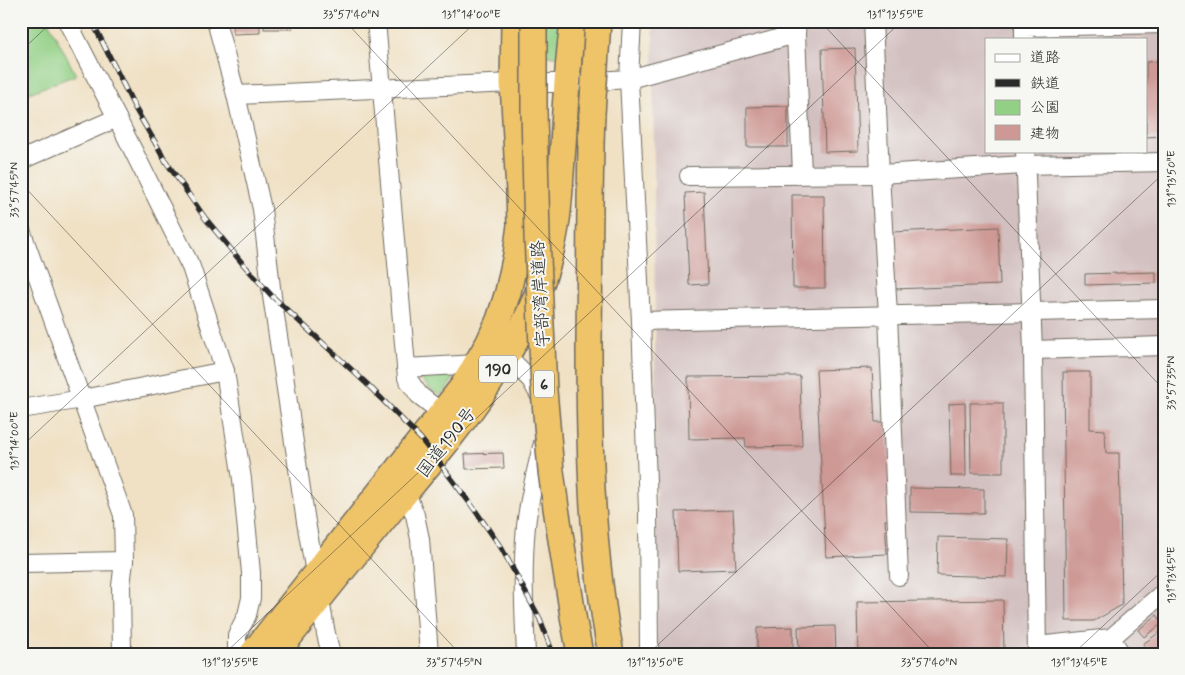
<svg xmlns="http://www.w3.org/2000/svg" width="1185" height="675" viewBox="0 0 1185 675" font-family="Mynerve,'Klee One',sans-serif">
<rect width="100%" height="100%" fill="#f6f6f2"/>
<filter id="ink" filterUnits="userSpaceOnUse"><feTurbulence type="fractalNoise" baseFrequency=".02" numOctaves="2"/><feDisplacementMap in="SourceGraphic" scale="10" xChannelSelector="R" yChannelSelector="G"/><feConvolveMatrix kernelMatrix="1 2 1 2 8 2 1 2 1" color-interpolation-filters="sRGB"/></filter>
<filter id="wash" filterUnits="userSpaceOnUse"><feTurbulence type="fractalNoise" baseFrequency=".0096" numOctaves="4" result="noise"/><feDisplacementMap in="SourceGraphic" scale="20" xChannelSelector="R" yChannelSelector="G"/><feGaussianBlur stdDeviation="1.12" result="paint"/><feColorMatrix in="noise" values="0 0 0 0 0 0 0 0 0 0 0 0 0 0 0 0 0 1.4 0 .05"/><feComposite in="paint" operator="in"/></filter>
<g filter="url(#wash)">
<rect width="100%" height="100%" fill="#f0e1c5"/>
<path fill="#d2bfbf" fill-rule="evenodd" d="M653,21H1164V654H657ZM986,39H1146V151H986Z"/>
<g fill="#92d085" stroke="#5e7e58">
<polygon points="21,21 48,21 76,75 21,96"/>
<polygon points="542,21 563,21 559,56 542,56"/>
<path d="M456,369C455,378 448,389 441,395C431,392 426,385 420,377L423,372Z"/>
</g>
<g id="blocks">
<g fill="#ce9995">
<polygon points="164,21 189,21 189,22 167,29"/>
<polygon points="260,21 260,33 233,34 233,22"/>
<rect x="264" y="21" width="28" height="8"/>
<polygon points="855,48 858,151 825,152 822,49"/>
<polygon points="1164,61 1164,136 1146,137 1146,62"/>
<polygon points="788,106 788,147 747,147 747,107"/>
<polygon points="704,192 708,284 689,285 685,193"/>
<polygon points="792,195 824,195 825,288 793,288"/>
<polygon points="998,227 1000,285 894,289 892,232"/>
<polygon points="1156,272 1156,283 1085,285 1085,274"/>
<polygon points="872,368 875,422 887,422 892,520 885,520 887,554 826,557 816,370"/>
<polygon points="1063,372 1090,372 1090,429 1105,430 1106,453 1119,453 1122,605 1094,621 1066,621"/>
<polygon points="800,376 802,446 746,447 745,438 689,439 688,377"/>
<polygon points="965,403 966,476 951,476 949,404"/>
<polygon points="970,403 1003,403 1003,473 971,473"/>
<polygon points="503,453 504,468 466,469 465,454"/>
<polygon points="910,488 984,489 984,513 910,512"/>
<polygon points="733,510 736,569 678,571 676,512"/>
<polygon points="938,537 1008,539 1007,577 937,575"/>
<polygon points="1003,600 1004,654 858,654 857,602"/>
<polygon points="1157,615 1163,623 1144,637 1138,630"/>
<polygon points="835,626 836,654 799,654 798,627"/>
<polygon points="793,627 793,654 757,654 757,628"/>
<polygon points="1164,629 1164,654 1150,654 1143,644"/>
</g>
</g>
</g>
<g filter="url(#ink)">
<use href="#blocks" fill-opacity="0" stroke="#706b61" stroke-width="1"/>
<g fill="none" stroke-linecap="round" stroke-linejoin="round">
<defs>
<g id="minor">
<polyline points="67,21 117,118 191,267 225,371 242,479 251,573 251,598 247,615 237,635 237,650 239,654"/>
<polyline points="216,21 236,95 262,209 272,296 306,522 326,634 331,654"/>
<polyline points="376,21 407,378 419,395 442,413"/>
<polyline points="632,21 629,79 641,321 648,509 649,654"/>
<polyline points="797,21 796,34 802,174"/>
<polyline points="873,21 880,174 888,315 899,576"/>
<polyline points="1024,39 1024,27 1164,24"/>
<polyline points="236,95 513,83 566,83 629,79 796,34"/>
<polyline points="1025,151 1033,350 1037,654"/>
<polyline points="21,160 117,118"/>
<polyline points="689,176 880,174 1025,165 1164,162"/>
<polyline points="21,230 123,515 124,561 121,586 122,654"/>
<polyline points="641,321 1164,309"/>
<polyline points="497,350 507,356 531,380 542,400"/>
<polyline points="1033,350 1164,346"/>
<polyline points="406,368 477,364"/>
<polyline points="21,409 82,399 225,371"/>
<polyline points="398,486 406,493 415,515 420,539 429,654"/>
<polyline points="21,563 124,561"/>
<polyline points="1111,638 1121,654"/>
<polyline points="1037,646 1111,638 1164,592"/>
<path d="M526,654C524,611 522,568 526,526C529,498 536,470 543,443"/>
</g>
<g id="highway">
<path d="M592,114C589,190 590,266 589,341C589,446 591,551 611,654"/>
<polyline points="252,654 463,386 488,344 499,320 508,292 516,255 520,225 519,192 513,83 514,21"/>
<path d="M276,654C314,605 353,557 392,509C456,432 529,347 552,247C560,214 560,180 563,146C565,104 568,63 573,21"/>
</g>
</defs>
<use href="#minor" stroke="#706b61" stroke-width="20"/>
<use href="#highway" stroke="#706b61" stroke-width="28"/>
<use href="#minor" stroke="#fff" stroke-width="18"/>
<use href="#highway" stroke="#efc469" stroke-width="25"/>
<defs>
<polyline id="rail" points="92,21 135,108 167,163 205,218 243,264 272,296 367,384 421,439 435,457 470,503 502,549 540,619 553,654"/>
</defs>
<use href="#rail" stroke="#2b2b2b" stroke-width="5.5"/>
<use href="#rail" stroke="#f6f6f2" stroke-width="4" stroke-dasharray="11" stroke-linecap="butt"/>
<defs>
<g id="highway-bridge">
<polyline points="534,21 534,111 537,236 544,390 551,471 556,508 574,622 580,654"/>
<polyline points="592,114 598,21"/>
</g>
</defs>
<use href="#highway-bridge" stroke="#706b61" stroke-width="28" stroke-linecap="butt"/>
<use href="#highway-bridge" stroke="#efc469" stroke-width="25"/>
</g>
</g>
<path fill="none" stroke="#2b2b2b" stroke-width="1" stroke-opacity="0.45" d="M345,21L935,654M820,21L1164,390M21,51L53,21M21,183L460,654M21,447L477,21M224,654L902,21M648,654L1164,173M1073,654L1164,569"/>
<g text-anchor="middle" stroke-width="4" stroke-linejoin="round" paint-order="stroke">
<g fill="#f6f6f2" stroke="#686867" stroke-width="1">
<rect x="479" y="355.5" width="38" height="27" rx="4"/>
<rect x="534" y="370.5" width="20" height="27" rx="4"/>
</g>
<g font-size="16" font-weight="bold" fill="#2b2b2b">
<text x="498" y="375">190</text>
<text x="544" y="390">6</text>
</g>
<g font-size="18" fill="#2b2b2b" stroke="#f6f6f2">
<text transform="translate(540 294) rotate(-93)" y="6">宇部湾岸道路</text>
<text transform="translate(446 442) rotate(-52)" y="6">国道190号</text>
</g>
</g>
<rect width="1185" height="675" fill="none" stroke="#f6f6f2" stroke-width="55"/>
<rect x="985" y="38" width="162" height="115" fill="#f6f6f2" stroke="#a5a5a2"/>
<rect x="995" y="54" width="25" height="8" fill="#ffffff" stroke="#a5a5a2"/>
<text x="1030" y="62" font-size="15" fill="#2b2b2b">道路</text>
<rect x="995" y="79" width="25" height="8" fill="#2b2b2b" stroke="#a5a5a2"/>
<text x="1030" y="88" font-size="15" fill="#2b2b2b">鉄道</text>
<rect x="995" y="100" width="25" height="15" fill="#92d085" stroke="#a5a5a2"/>
<text x="1030" y="112" font-size="15" fill="#2b2b2b">公園</text>
<rect x="995" y="125" width="25" height="15" fill="#ce9995" stroke="#a5a5a2"/>
<text x="1030" y="138" font-size="15" fill="#2b2b2b">建物</text>
<rect x="28" y="28" width="1130" height="620" fill="none" stroke="#2b2b2b" stroke-width="2"/>
<g font-size="12" text-anchor="middle" fill="#2b2b2b">
<text x="351" y="18">33°57'40"N</text>
<text x="471" y="18">131°14'00"E</text>
<text x="895" y="18">131°13'55"E</text>
<text transform="translate(1171 179) rotate(-90)" y="4">131°13'50"E</text>
<text transform="translate(14 190) rotate(-90)" y="4">33°57'45"N</text>
<text transform="translate(1171 383) rotate(-90)" y="4">33°57'35"N</text>
<text transform="translate(14 441) rotate(-90)" y="4">131°14'00"E</text>
<text transform="translate(1171 575) rotate(-90)" y="4">131°13'45"E</text>
<text x="230" y="666">131°13'55"E</text>
<text x="454" y="666">33°57'45"N</text>
<text x="655" y="666">131°13'50"E</text>
<text x="929" y="666">33°57'40"N</text>
<text x="1079" y="666">131°13'45"E</text>
</g>
</svg>
